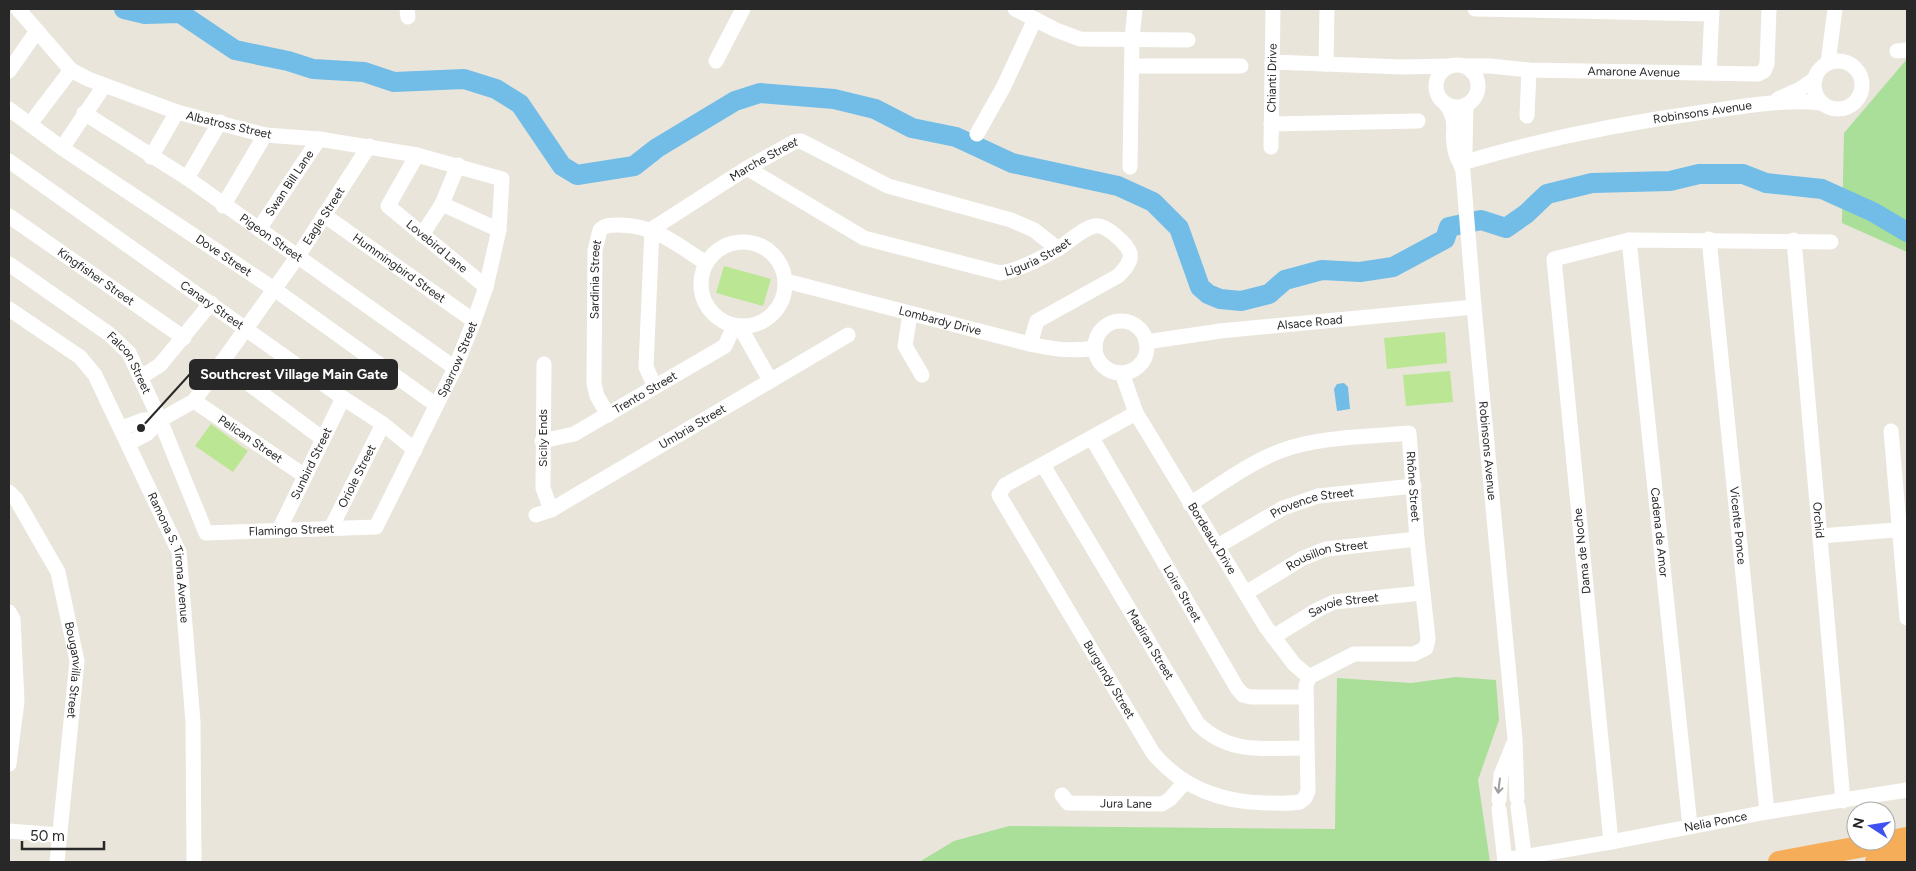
<svg xmlns="http://www.w3.org/2000/svg" width="1916" height="871" viewBox="0 0 1916 871" font-family="Figtree,sans-serif">
<rect width="100%" height="100%" fill="#eae5da"/>
<g fill="#a9df98">
<polygon points="1907,59 1907,252 1842,223 1844,133"/>
<polygon points="1456,677 1496,680 1499,720 1478,780 1490,862 919,862 954,841 1009,826 1335,829 1337,678 1411,683"/>
</g>
<g fill="#bbe694">
<polygon points="724,266 771,279 763,306 716,293"/>
<polygon points="1445,332 1447,363 1387,369 1384,338"/>
<polygon points="1450,371 1453,402 1406,406 1403,375"/>
<polygon points="211,424 248,451 233,472 195,446"/>
</g>
<polygon fill="#71bde8" points="1344,383 1348,387 1350,409 1337,411 1334,389 1337,384"/>
<g fill="none" stroke-linecap="round" stroke-linejoin="round">
<polyline stroke="#71bde8" stroke-width="20" points="124,9 145,14 180,13 235,50 288,61 313,69 364,72 394,82 464,79 496,89 520,104 562,166 577,175 634,166 657,148 735,101 760,93 834,99 875,109 912,128 956,137 1012,163 1118,186 1153,202 1179,228 1200,287 1208,294 1220,299 1241,301 1269,294 1285,280 1322,270 1360,272 1393,267 1445,239 1449,227 1481,220 1506,228 1526,214 1547,194 1592,183 1670,181 1699,174 1743,174 1766,183 1822,189 1873,212 1907,232"/>
<g stroke="#fff" stroke-width="15">
<polyline points="407,9 408,17"/>
<polyline points="1015,9 1056,30 1080,39 1188,40"/>
<polyline points="1475,9 1712,14"/>
<polyline points="1897,51 1907,50"/>
<circle cx="1838" cy="85" r="24"/>
<polyline points="716,61 743,9"/>
<polyline points="1272,62 1402,67 1450,66"/>
<polyline points="1828,63 1835,9"/>
<polyline points="1326,64 1327,9"/>
<circle cx="1457" cy="86" r="21"/>
<polyline points="1132,66 1241,66"/>
<path id="s1" d="M1464,66H1490L1529,70L1758,74L1764,71L1767,64L1769,9"/>
<polyline points="9,71 37,31"/>
<polyline points="1709,73 1712,9"/>
<polyline points="1778,99 1800,89 1815,79"/>
<path id="s2" d="M1446,104C1460,126 1450,130 1455,150C1456,158 1462,164 1463,172L1474,307L1515,739L1517,798"/>
<path id="s3" d="M9,109L62,148L274,289L436,405"/>
<path id="s4" d="M84,113L187,178L455,368"/>
<polyline points="1527,116 1529,70"/>
<polyline points="30,124 71,70"/>
<polyline points="1271,124 1418,121"/>
<polyline points="977,134 1004,86 1035,19"/>
<path id="s5" d="M1271,147L1273,9"/>
<polyline points="62,148 104,86"/>
<path id="s6" d="M417,155L388,206L486,287"/>
<polyline points="151,157 177,112"/>
<path id="s7" d="M9,161L343,398L383,424L415,450"/>
<path id="s8" d="M1462,163C1542,139 1622,123 1704,112C1744,106 1782,99 1822,103"/>
<polyline points="1462,163 1465,150 1466,105"/>
<polyline points="1130,167 1132,39 1135,9"/>
<path id="s9" d="M747,168L864,238L1000,273C1019,270 1042,258 1059,248C1070,241 1083,228 1095,226C1106,224 1127,244 1130,253C1132,262 1124,270 1118,276L1037,321L1030,344"/>
<polyline points="187,178 220,122"/>
<polyline points="442,204 499,230"/>
<polyline points="223,206 265,135"/>
<path id="s10" d="M324,215L474,321"/>
<path id="s11" d="M9,216L184,338"/>
<path id="s12" d="M259,229L319,139"/>
<path id="s13" d="M652,229L747,168L794,142L801,141L888,186L1011,220L1034,230L1058,249"/>
<polyline points="652,229 646,367 655,387"/>
<polyline points="422,235 442,204 458,165"/>
<path id="s14" d="M1709,239L1767,812"/>
<path id="s15" d="M1629,240L1690,826"/>
<path id="s16" d="M1794,240L1843,801"/>
<circle cx="743" cy="284" r="42"/>
<path id="s17" d="M9,264L109,334L129,353L160,420L206,533L376,527L455,368L474,321L486,287L499,230L502,179L417,155L319,139L265,135L177,112L88,79L71,70L18,9"/>
<path id="s18" d="M786,281L1030,344C1052,349 1072,352 1095,348"/>
<path id="s19" d="M9,309L80,357L95,375L179,552L193,722L194,862"/>
<polyline points="910,314 905,346 922,375"/>
<circle cx="1121" cy="347" r="26"/>
<polyline points="740,327 770,380"/>
<path id="s20" d="M1146,342L1220,331L1474,307"/>
<polyline points="221,363 323,439"/>
<polyline points="544,364 543,488 551,510"/>
<path id="s21" d="M1122,373L1136,413L1266,627L1294,664L1309,677"/>
<polyline points="141,377 160,365 211,303"/>
<path id="s22" d="M194,401L305,476"/>
<path id="s23" d="M1136,413L1005,485L999,495L1153,753C1182,788 1220,802 1265,803C1276,803 1288,804 1300,802L1305,798L1308,791L1306,686L1309,677"/>
<path id="s24" d="M608,415L597,396L594,384L595,250L600,230C605,225 611,225 618,225C656,225 676,244 706,263"/>
<polyline points="122,428 143,420 160,420"/>
<polyline points="1891,431 1907,618"/>
<path id="s25" d="M1092,438L1237,688L1243,695L1251,697H1306"/>
<path id="s26" d="M542,441L574,434L725,346L734,326"/>
<path id="s27" d="M129,443L148,433L160,420L194,401L298,256L369,146"/>
<path id="s28" d="M1043,465L1198,724C1230,755 1265,748 1306,748"/>
<path id="s29" d="M9,492L16,499L58,572L77,661L57,862"/>
<path id="s30" d="M1190,504C1220,485 1250,462 1283,450C1322,436 1368,437 1409,433L1417,539L1428,639L1426,648L1414,654H1354L1309,677"/>
<path id="s31" d="M536,515L551,510L848,335"/>
<path id="s32" d="M331,528L383,424"/>
<path id="s33" d="M279,530L343,398"/>
<polyline points="1820,536 1907,529"/>
<path id="s34" d="M1218,546L1283,508L1318,496L1414,486"/>
<path id="s35" d="M1246,593L1303,558L1326,549L1417,539"/>
<polyline points="9,612 13,619 17,701 9,764"/>
<path id="s36" d="M1273,637L1317,610L1334,602L1422,593"/>
<path id="s37" d="M1062,795L1068,803L1162,804L1170,799L1184,783"/>
<polyline points="1499,800 1501,775 1513,745"/>
<polyline points="1518,807 1525,862"/>
<polyline points="1499,809 1505,862"/>
<polyline points="9,831 60,835"/>
<polyline points="1611,842 1554,259 1629,240 1831,242"/>
<path id="s38" d="M1505,860L1611,842L1767,812L1907,790"/>
</g>
<g stroke="#f6ad59" stroke-width="22">
<polyline points="1779,862 1907,838"/>
<polyline points="1876,862 1907,856"/>
</g>
</g>
<defs><path id="oneway-shaft" d="M-6 0H5M1.5-3L5.5 0L1.5 3" fill="none" stroke-width="1.6" stroke-linecap="round" stroke-linejoin="round" transform="scale(1.25)"/></defs>
<use stroke="#9e9e9e" href="#oneway-shaft" transform="translate(1499 786) rotate(97)"/>
<g text-anchor="middle" stroke-width="5" stroke-linejoin="round" paint-order="stroke">
<g font-size="12" fill="#282828" stroke="#fff">
<text dy="4" stroke="none"><textPath href="#s1" startOffset="170">Amarone Avenue</textPath></text>
<text dy="4" stroke="none"><textPath href="#s5" startOffset="69">Chianti Drive</textPath></text>
<text dy="4" stroke="none"><textPath href="#s8" startOffset="246">Robinsons Avenue</textPath></text>
<text transform="translate(229 125) rotate(13)" y="4">Albatross Street</text>
<text dy="4" stroke="none"><textPath href="#s13" startOffset="132">Marche Street</textPath></text>
<text dy="4" stroke="none"><textPath href="#s12" startOffset="55">Swan Bill Lane</textPath></text>
<text dy="4" stroke="none"><textPath href="#s27" startOffset="304">Eagle Street</textPath></text>
<text dy="4" stroke="none"><textPath href="#s4" startOffset="225">Pigeon Street</textPath></text>
<text dy="4" stroke="none"><textPath href="#s6" startOffset="122">Lovebird Lane</textPath></text>
<text dy="4" stroke="none"><textPath href="#s3" startOffset="260">Dove Street</textPath></text>
<text dy="4" stroke="none"><textPath href="#s9" startOffset="318">Liguria Street</textPath></text>
<text dy="4" stroke="none"><textPath href="#s10" startOffset="92">Hummingbird Street</textPath></text>
<text dy="4" stroke="none"><textPath href="#s11" startOffset="106">Kingfisher Street</textPath></text>
<text dy="4" stroke="none"><textPath href="#s24" startOffset="139">Sardinia Street</textPath></text>
<text dy="4" stroke="none"><textPath href="#s7" startOffset="249">Canary Street</textPath></text>
<text dy="4" stroke="none"><textPath href="#s18" startOffset="159">Lombardy Drive</textPath></text>
<text dy="4" stroke="none"><textPath href="#s20" startOffset="165">Alsace Road</textPath></text>
<text dy="4" stroke="none"><textPath href="#s17" startOffset="702">Sparrow Street</textPath></text>
<text dy="4" stroke="none"><textPath href="#s17" startOffset="158">Falcon Street</textPath></text>
<text dy="4" stroke="none"><textPath href="#s26" startOffset="115">Trento Street</textPath></text>
<text dy="4" stroke="none"><textPath href="#s31" startOffset="180">Umbria Street</textPath></text>
<text transform="translate(543 438) rotate(-90)" y="4">Sicily Ends</text>
<text dy="4" stroke="none"><textPath href="#s22" startOffset="68">Pelican Street</textPath></text>
<text dy="4" stroke="none"><textPath href="#s2" startOffset="351">Robinsons Avenue</textPath></text>
<text dy="4" stroke="none"><textPath href="#s33" startOffset="74">Sunbird Street</textPath></text>
<text dy="4" stroke="none"><textPath href="#s32" startOffset="58">Oriole Street</textPath></text>
<text dy="4" stroke="none"><textPath href="#s30" startOffset="289">Rhône Street</textPath></text>
<text dy="4" stroke="none"><textPath href="#s34" startOffset="105">Provence Street</textPath></text>
<text dy="4" stroke="none"><textPath href="#s16" startOffset="281">Orchid</textPath></text>
<text dy="4" stroke="none"><textPath href="#s14" startOffset="288">Vicente Ponce</textPath></text>
<text dy="4" stroke="none"><textPath href="#s17" startOffset="431">Flamingo Street</textPath></text>
<text dy="4" stroke="none"><textPath href="#s15" startOffset="294">Cadena de Amor</textPath></text>
<text dy="4" stroke="none"><textPath href="#s21" startOffset="189">Bordeaux Drive</textPath></text>
<text transform="translate(1582 551) rotate(-96)" y="4">Dama de Noche</text>
<text dy="4" stroke="none"><textPath href="#s35" startOffset="91">Rousillon Street</textPath></text>
<text dy="4" stroke="none"><textPath href="#s19" startOffset="308">Ramona S. Tirona Avenue</textPath></text>
<text dy="4" stroke="none"><textPath href="#s25" startOffset="180">Loire Street</textPath></text>
<text dy="4" stroke="none"><textPath href="#s36" startOffset="79">Savoie Street</textPath></text>
<text dy="4" stroke="none"><textPath href="#s28" startOffset="209">Madiran Street</textPath></text>
<text dy="4" stroke="none"><textPath href="#s29" startOffset="194">Bouganvilla Street</textPath></text>
<text dy="4" stroke="none"><textPath href="#s23" startOffset="376">Burgundy Street</textPath></text>
<text dy="4" stroke="none"><textPath href="#s37" startOffset="68">Jura Lane</textPath></text>
<text dy="4" stroke="none"><textPath href="#s38" startOffset="214">Nelia Ponce</textPath></text>
</g>
</g>
<path fill="none" stroke="#282828" stroke-width="2" d="M141 428L190 374"/>
<circle fill="#282828" stroke="#fff" stroke-width="2" cx="141" cy="428" r="5"/>
<rect fill="#282828" stroke="#282828" stroke-width="2" x="190" y="360" width="207" height="29" rx="5"/>
<g font-size="14" text-anchor="middle" font-weight="bold" fill="#fff">
<text x="294" y="379">Southcrest Village Main Gate</text>
</g>
<rect width="1916" height="871" fill="none" stroke="#282828" stroke-width="20"/>
<g transform="translate(1871 826) rotate(282)"><circle r="24" fill="#ffffff" stroke="#a9a9a9"/>
<path d="M0-4L9 19L0 12L-9 19Z" fill="#4050f1"/>
<text y="-8" font-size="14" font-weight="bold" text-anchor="middle" fill="#282828">N</text>
</g>
<path d="M22 841v8h82v-8" fill="none" stroke="#282828" stroke-width="2.5"/>
<text x="30" y="841" font-size="15" fill="#282828" stroke="#ffffff" stroke-width="4" paint-order="stroke">50 m</text>
</svg>
